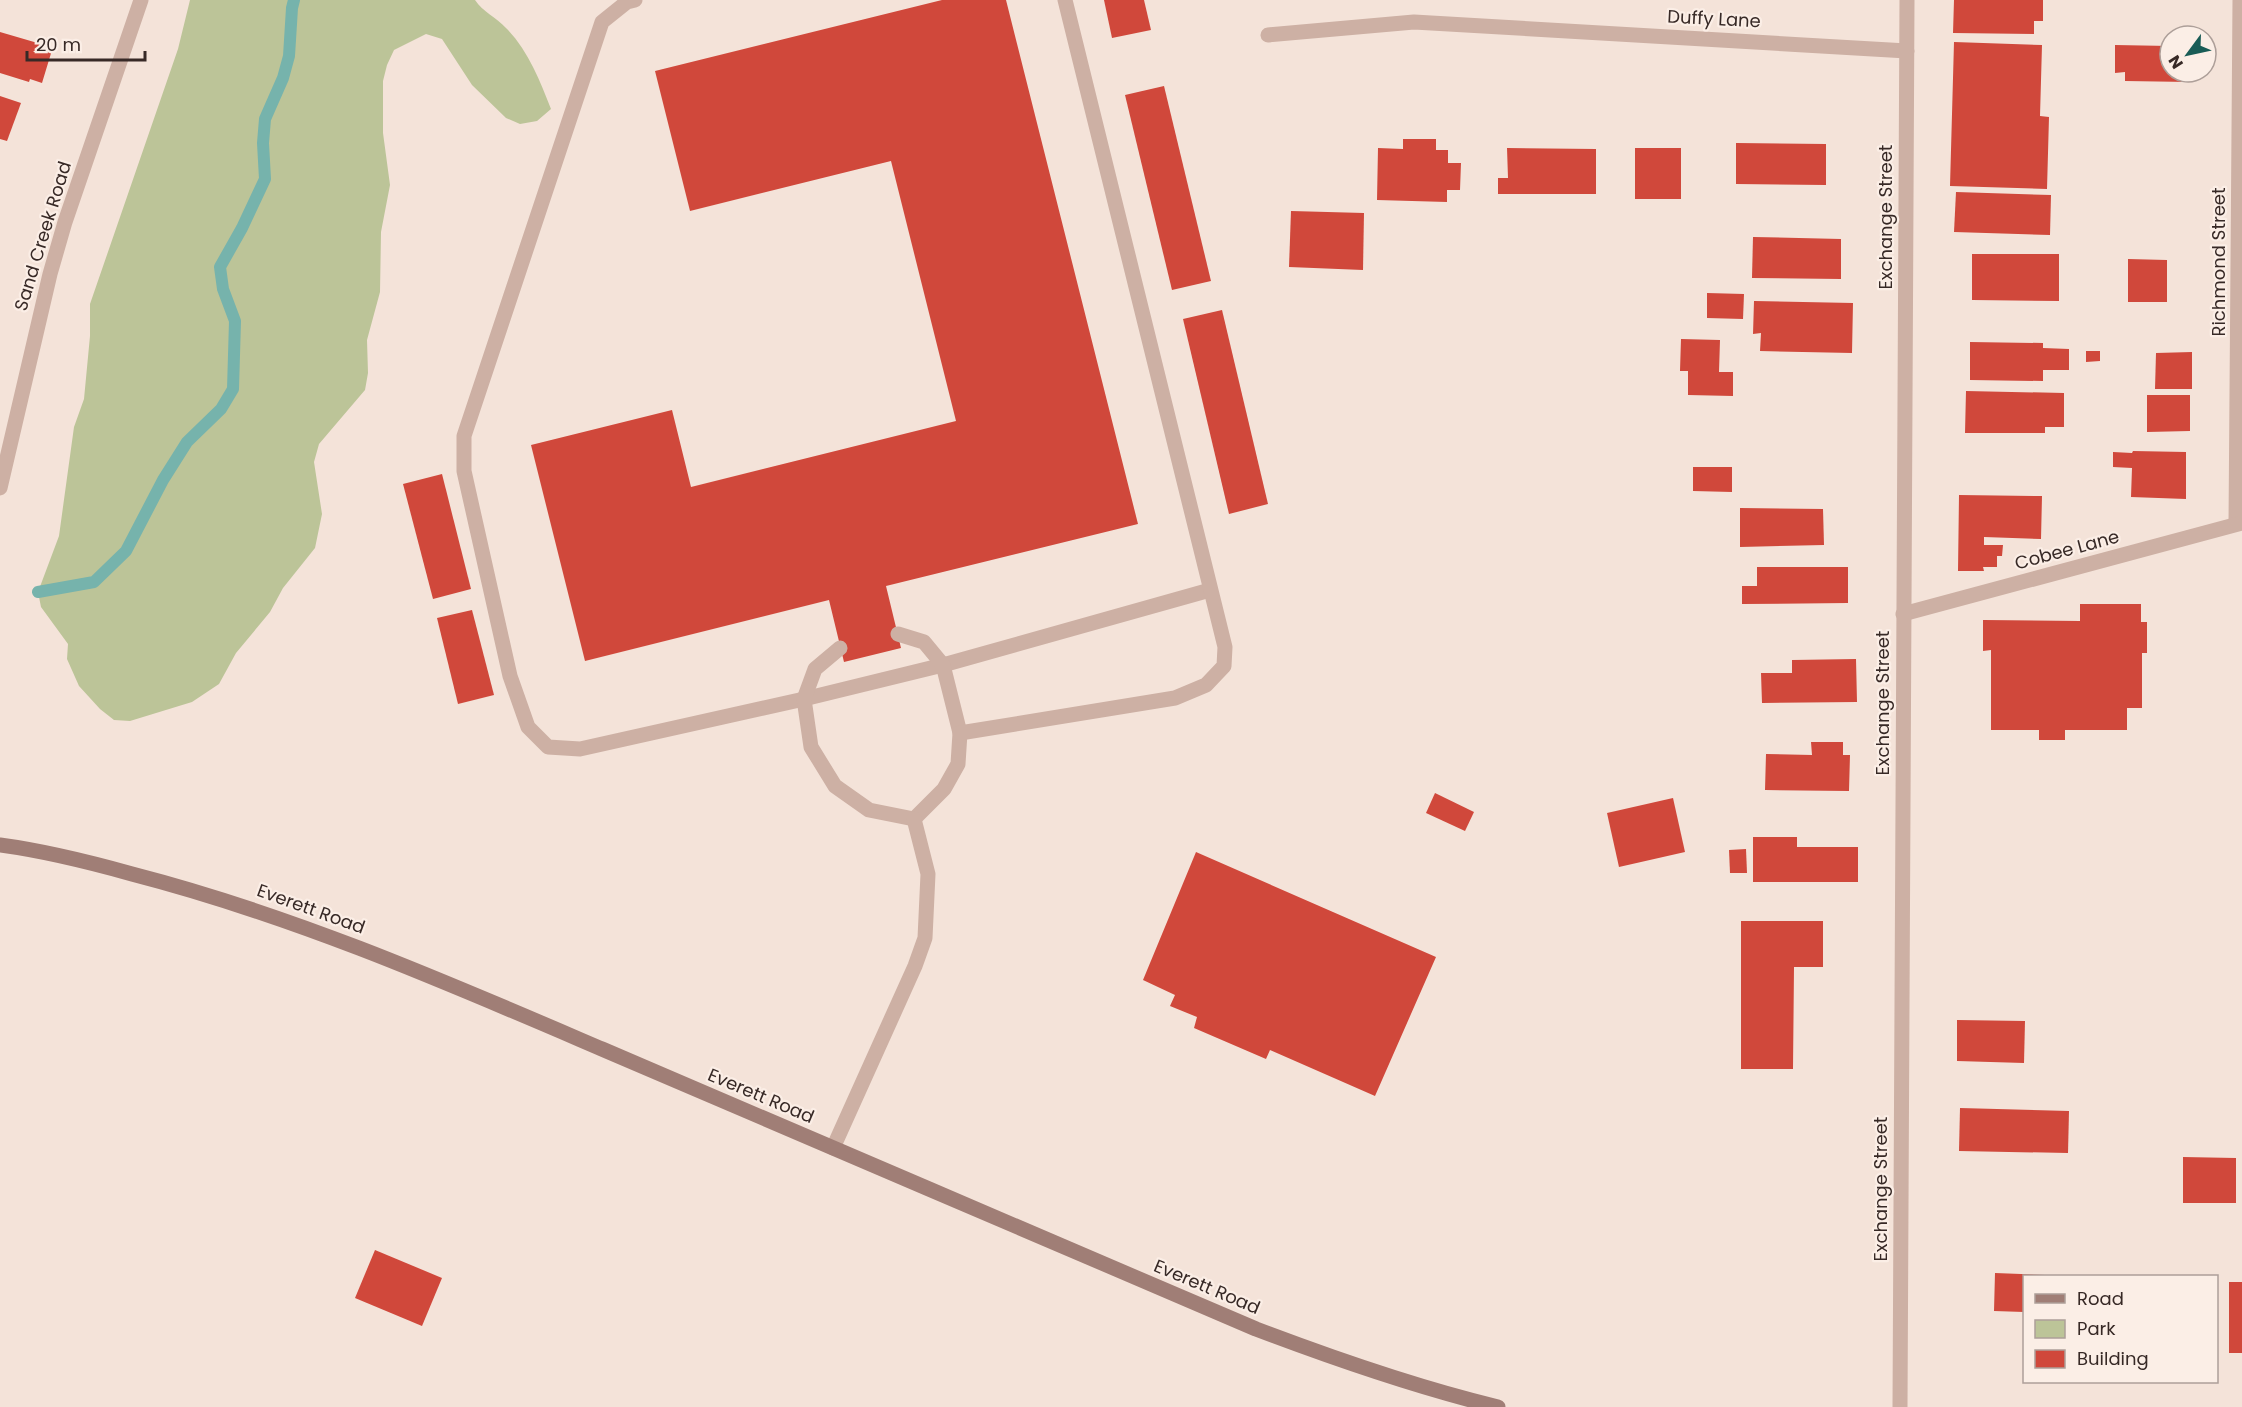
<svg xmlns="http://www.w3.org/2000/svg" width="2242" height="1407" viewBox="0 0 2242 1407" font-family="Poppins,sans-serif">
<rect width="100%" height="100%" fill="#f4e3d9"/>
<path fill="#bcc498" d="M190,0H475C483,12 496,17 506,28C528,50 540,81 551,109L537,121L520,124L506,118L472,85L442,39L426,34L394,50L387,65L383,81V133L390,185L381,232L380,292L367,340L368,373L365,390L319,444L314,462L322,514L315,548L283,588L270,612L236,653L219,684L192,702L130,721L114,720L100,709L79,686L67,659L68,644L41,607L38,592L59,536L74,427L84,399L90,336V304L178,49Z"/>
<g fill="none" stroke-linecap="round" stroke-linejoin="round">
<polyline stroke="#76b3ac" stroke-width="12" points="38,592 94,582 126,551 163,480 187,442 221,409 233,389 235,321 223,289 220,267 242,228 265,179 263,143 265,119 283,78 289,56 292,8 294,0"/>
</g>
<g fill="#d0483b">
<polygon points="942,0 1006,0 1138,524 886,586 901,648 844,662 829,600 585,661 531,445 672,410 691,487 956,421 891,161 690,211 655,71"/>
<polygon points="1104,0 1144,0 1151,30 1112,38"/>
<polygon points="1954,0 2043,0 2043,21 2034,21 2034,34 1953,33"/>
<polygon points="0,32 41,44 40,46 52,50 42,83 30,79 29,82 0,73"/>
<polygon points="1954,42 2042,45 2040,116 2049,117 2047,189 1950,186"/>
<polygon points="2115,45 2170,46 2170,72 2189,72 2189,82 2125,81 2125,72 2115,73"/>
<polygon points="1164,86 1211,281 1172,290 1125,95"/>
<polygon points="0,96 21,103 7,141 0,139"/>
<polygon points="1403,139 1436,139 1436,150 1448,150 1448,163 1461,163 1460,190 1447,190 1447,202 1377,200 1378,148 1403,149"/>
<polygon points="1736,143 1826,144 1826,185 1736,184"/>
<polygon points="1507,148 1596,149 1596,194 1498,194 1498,178 1508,178"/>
<rect x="1635" y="148" width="46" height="51"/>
<polygon points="1956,192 2051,195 2050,235 1954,232"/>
<polygon points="1291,211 1364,213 1363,270 1289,267"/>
<polygon points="1753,237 1841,239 1841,279 1752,278"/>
<polygon points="1972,254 2059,254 2059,301 1972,300"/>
<polygon points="2128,259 2167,260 2167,302 2128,302"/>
<polygon points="1707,293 1744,294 1743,319 1707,318"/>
<polygon points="1754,301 1853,303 1852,353 1760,351 1761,333 1753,334"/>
<polygon points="1222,310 1268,504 1229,514 1183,319"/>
<polygon points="1681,339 1720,340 1719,372 1733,372 1733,396 1688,395 1688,371 1680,371"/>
<polygon points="1970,342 2043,343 2043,348 2069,349 2069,370 2043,370 2043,381 1970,380"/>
<polygon points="2086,351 2100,351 2100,361 2086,362"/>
<polygon points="2192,352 2192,389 2155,389 2156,353"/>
<polygon points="1966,391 2064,393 2064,427 2045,427 2045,433 1965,433"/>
<polygon points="2147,395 2190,395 2190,431 2147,432"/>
<polygon points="2133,451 2186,452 2186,499 2131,497 2132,468 2113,467 2113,452 2132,453"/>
<polygon points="1693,467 1732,467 1732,492 1693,491"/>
<polygon points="442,474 471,589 433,599 403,484"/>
<polygon points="1959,495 2042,496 2041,539 1984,537 1984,545 2003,545 2002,556 1997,556 1997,567 1983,567 1984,571 1958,571"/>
<polygon points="1740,508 1823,509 1824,545 1740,547"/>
<polygon points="1757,567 1848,567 1848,603 1742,604 1742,586 1757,586"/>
<polygon points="2080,604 2141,604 2141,622 2147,622 2147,653 2142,653 2142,708 2127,708 2127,730 2065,730 2065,740 2039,740 2039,730 1991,730 1991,650 1983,651 1983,620 2080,621"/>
<polygon points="472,610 494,695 458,704 437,618"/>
<polygon points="1856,659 1857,702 1762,703 1761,673 1792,673 1792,660"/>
<polygon points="1811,742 1843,742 1843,755 1850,755 1849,791 1765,790 1766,754 1812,755"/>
<polygon points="1435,793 1474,812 1465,831 1426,813"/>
<polygon points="1673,798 1685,852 1619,867 1607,813"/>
<polygon points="1753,837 1797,837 1797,847 1858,847 1858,882 1753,882"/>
<polygon points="1746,849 1747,873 1730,873 1729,850"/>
<polygon points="1196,852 1436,957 1375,1096 1270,1050 1266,1059 1194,1028 1197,1017 1170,1006 1175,995 1143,980"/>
<polygon points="1741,921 1823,921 1823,967 1794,967 1793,1069 1741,1069"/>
<polygon points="1957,1020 2025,1021 2024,1063 1957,1061"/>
<polygon points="1960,1108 2069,1111 2068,1153 1959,1151"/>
<polygon points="2183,1157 2236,1158 2236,1203 2183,1203"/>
<polygon points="375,1250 442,1278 422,1326 355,1298"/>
<polygon points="1995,1273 2045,1275 2045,1276 2024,1276 2024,1312 1994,1311"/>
<rect x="2229" y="1282" width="13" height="71"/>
</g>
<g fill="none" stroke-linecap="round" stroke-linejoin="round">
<g stroke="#cdb0a4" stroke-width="15">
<polyline points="635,0 627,2 602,22 464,436 464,471 510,676 528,727 548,747 580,749 804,699 943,665 1210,590"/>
<polyline points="898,634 924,642 943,665 960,733 958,764 944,789 914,819"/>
<polyline points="840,648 815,669 804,699 811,747 835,786 869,810 914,819"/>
<polyline points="960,733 1175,698 1206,685 1224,666 1225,647 1065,0"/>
<polyline points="833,1148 915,966 925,938 928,874 914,819"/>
</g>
<g stroke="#cdb0a4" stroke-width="15">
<polyline points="1268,35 1414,22 1907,51"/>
<polyline points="0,488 50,274 65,222 141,0"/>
<polyline points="2236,524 2240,0"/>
<polyline points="1903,614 2242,523"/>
<polyline points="1900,1407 1907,0"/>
</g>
<path stroke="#a07e76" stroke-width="15" d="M0,845C45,851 89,862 132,874C295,916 448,983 602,1049C820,1142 1038,1236 1256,1329C1335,1359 1415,1387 1498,1407"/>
</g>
<g text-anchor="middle" stroke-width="4.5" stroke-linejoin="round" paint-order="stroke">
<g font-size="18" fill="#372926" stroke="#fbeee6">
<text transform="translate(1714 19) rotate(3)" y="6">Duffy Lane</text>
<text transform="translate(1886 217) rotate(-90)" y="6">Exchange Street</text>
<text transform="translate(43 236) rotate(-73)" y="6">Sand Creek Road</text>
<text transform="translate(2219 262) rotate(-90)" y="6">Richmond Street</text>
<text transform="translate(2067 550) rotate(-15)" y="6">Cobee Lane</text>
<text transform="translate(1883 703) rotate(-90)" y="6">Exchange Street</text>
<text transform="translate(311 909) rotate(20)" y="6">Everett Road</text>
<text transform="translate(761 1096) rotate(23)" y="6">Everett Road</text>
<text transform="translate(1881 1189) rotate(-90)" y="6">Exchange Street</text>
<text transform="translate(1207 1287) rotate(23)" y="6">Everett Road</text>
</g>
</g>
<rect x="2023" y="1275" width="195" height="108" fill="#fbeee6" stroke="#ad9f99" stroke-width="1.5"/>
<rect x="2035" y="1294" width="30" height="9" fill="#a07e76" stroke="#ad9f99" stroke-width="1.5"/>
<text x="2077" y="1305" font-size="18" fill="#372926">Road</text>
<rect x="2035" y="1320" width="30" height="18" fill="#bcc498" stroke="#ad9f99" stroke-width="1.5"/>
<text x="2077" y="1335" font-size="18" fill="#372926">Park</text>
<rect x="2035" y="1350" width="30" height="18" fill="#d0483b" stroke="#ad9f99" stroke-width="1.5"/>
<text x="2077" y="1365" font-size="18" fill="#372926">Building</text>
<g transform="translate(2188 54) rotate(237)"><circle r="28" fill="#fbeee6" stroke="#ad9f99" stroke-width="1.5"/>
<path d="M0-4.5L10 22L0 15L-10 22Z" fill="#195c56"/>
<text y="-9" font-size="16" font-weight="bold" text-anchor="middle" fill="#372926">N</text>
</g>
<path d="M27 51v9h118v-9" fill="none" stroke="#372926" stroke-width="3"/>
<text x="36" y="51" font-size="18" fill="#372926" stroke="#fbeee6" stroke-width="4.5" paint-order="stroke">20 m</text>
</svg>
